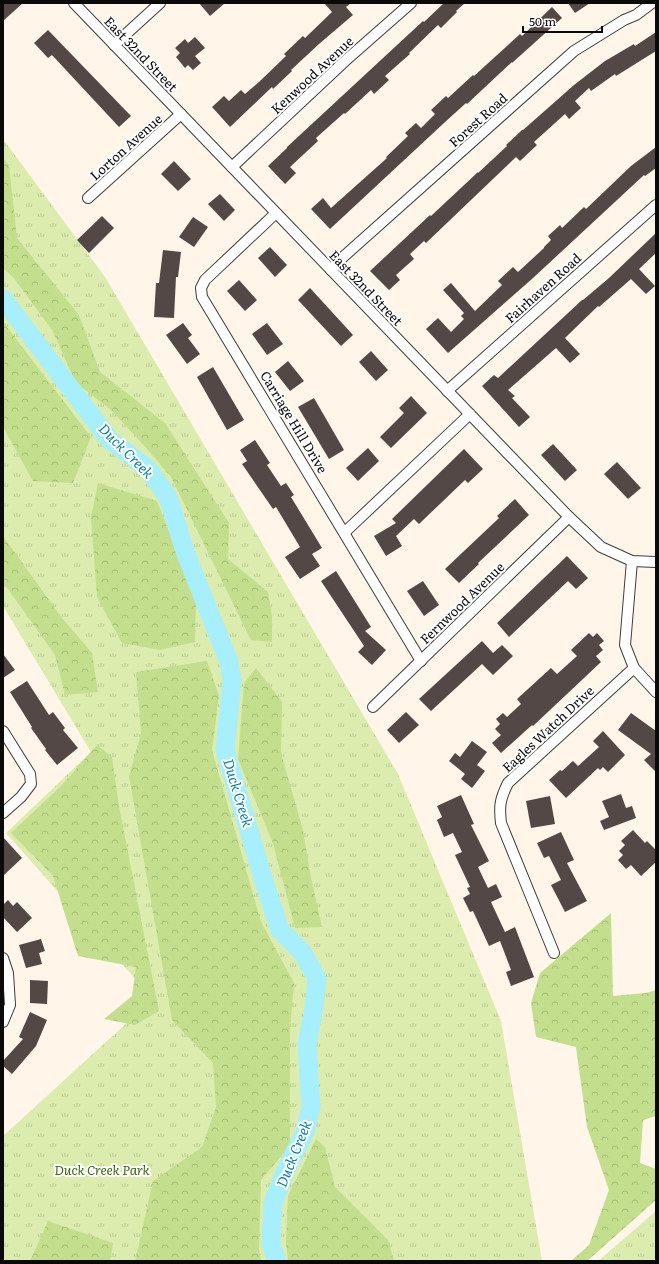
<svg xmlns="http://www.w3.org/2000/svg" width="659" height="1264" viewBox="0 0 659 1264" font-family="Literata,serif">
<defs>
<pattern id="grass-tufts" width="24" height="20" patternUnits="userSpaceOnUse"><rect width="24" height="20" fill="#dcecae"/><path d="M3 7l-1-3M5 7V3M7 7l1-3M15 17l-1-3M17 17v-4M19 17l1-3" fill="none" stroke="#bbc994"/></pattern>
<pattern id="forest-crowns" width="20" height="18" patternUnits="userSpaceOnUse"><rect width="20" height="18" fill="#c3de8c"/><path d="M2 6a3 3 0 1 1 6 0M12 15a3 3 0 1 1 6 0" fill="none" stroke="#a6bd77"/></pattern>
</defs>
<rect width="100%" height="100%" fill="#fff5e8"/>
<g fill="url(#grass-tufts)">
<polygon points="3,139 105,277 398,774 501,1021 542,1261 3,1261 3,1136 153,999 6,833 91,752 3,606"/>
<polygon points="656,1211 656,1261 598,1261"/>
</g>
<g fill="url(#forest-crowns)">
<polygon points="3,158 9,165 17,238 79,315 100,372 165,423 229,523 228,559 268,592 272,616 272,642 251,640 171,477 140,441 110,409 76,383 52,330 13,277 3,268"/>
<polygon points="3,322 91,437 73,483 33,481 3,427"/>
<polygon points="98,483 157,501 196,600 195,642 160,650 122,643 97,597 91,518"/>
<polygon points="3,536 62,618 92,653 98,692 65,695 55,655 3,582"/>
<polygon points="207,661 219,696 212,750 261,922 294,983 290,1029 290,1146 261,1180 259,1249 261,1261 135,1261 153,1181 202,1147 216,1107 213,1063 172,1020 129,776 141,733 136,672"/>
<polygon points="256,668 282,702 281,753 303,830 311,878 322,927 295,928 273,843 238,759 244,683"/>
<polygon points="97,745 112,757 119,806 159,1011 135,1025 104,1019 132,996 136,967 78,956 53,876 11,833 61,786"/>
<polygon points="611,913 613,996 646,993 656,990 656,1116 643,1120 640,1163 656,1169 656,1200 587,1261 571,1261 589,1245 609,1190 587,1127 576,1047 536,1037 531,1003 540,973"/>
<polygon points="316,1139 325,1147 335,1187 388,1240 394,1261 288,1261 286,1243 288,1196"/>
<polygon points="48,1221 113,1243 110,1261 30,1261"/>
</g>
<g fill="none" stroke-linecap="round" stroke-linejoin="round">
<polyline stroke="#a7effc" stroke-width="19" points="3,299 109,439 148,469 168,497 186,554 229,662 232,680 225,750 266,888 280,930 303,953 317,979 314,1008 307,1045 311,1108 305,1132 285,1172 273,1203 271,1244 277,1261"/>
</g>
<g fill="#544846">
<polygon points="3,3 23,3 3,21"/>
<polygon points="199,3 225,3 210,16"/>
<polygon points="324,3 351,3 346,7 353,15 319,44 291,70 292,71 273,89 272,87 230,127 212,107 224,96 229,101 241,90 245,94 259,82 286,56 284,54 303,36 305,38 332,12"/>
<polygon points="444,3 465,3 456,11 457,12 441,28 438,25 409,53 410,54 385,76 389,80 374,94 371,90 345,114 344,113 316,138 318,141 290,167 296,173 285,184 268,166 287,148 287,147 423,21 424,22"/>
<polygon points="568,3 590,3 575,13"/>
<polygon points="552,7 562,18 512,63 512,62 467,104 466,103 444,123 330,229 311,209 323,198 331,208 387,158 386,157 408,136 405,133 416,123 421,128 435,114 431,110 446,96 448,98 473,75 474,76 520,34 522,36"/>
<polygon points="48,30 131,116 119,127 52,55 48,58 34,43"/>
<polygon points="656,32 656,51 616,76 615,74 591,91 589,88 575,101 581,108 569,119 565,114 534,142 537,145 520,161 516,157 426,243 424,241 410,254 414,259 396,275 400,280 389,290 370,271 430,215 431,216 478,172 478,173 507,146 506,145 522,130 523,130 574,85 605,61 634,44 635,46"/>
<polygon points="195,37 205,48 195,56 201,63 193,70 188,65 185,68 176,57 180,53 175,48 185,39 188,43"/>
<polygon points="656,147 656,168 645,176 644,175 533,278 448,353 426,329 438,318 451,332 464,319 461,316 464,313 443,290 451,283 475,311 502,285 498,281 513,267 518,272 544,248 544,247 551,240 548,236 560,225 562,228 584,207 586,209 631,166"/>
<polygon points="174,161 191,179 178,191 161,174"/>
<polygon points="220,194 235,210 224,221 208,204"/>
<polygon points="102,216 114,228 89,253 77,240"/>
<polygon points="193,217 208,227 194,247 179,237"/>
<polygon points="656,233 656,253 639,269 655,286 646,294 631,279 599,307 598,306 565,338 580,354 570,363 556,348 508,390 515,396 512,398 530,417 519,427 482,386 494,375 498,378 582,300 583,300 609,278"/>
<polygon points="270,247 287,265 275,277 258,258"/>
<polygon points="163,250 181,252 178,277 176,277 174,318 154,317 156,283 159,283"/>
<polygon points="239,280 257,300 245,311 227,291"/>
<polygon points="310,288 353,335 341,346 298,300"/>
<polygon points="183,323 192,335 188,338 200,354 187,364 166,335"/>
<polygon points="267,323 283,344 267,355 252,334"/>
<polygon points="371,351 388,370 376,381 359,362"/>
<polygon points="288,361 304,381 290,391 275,372"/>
<polygon points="213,367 244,420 227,430 197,377"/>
<polygon points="411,396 427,413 391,448 380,437 404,413 399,408"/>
<polygon points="314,398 344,450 329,459 298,407"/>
<polygon points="255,440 270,463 267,465 281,486 286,483 294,495 291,497 322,548 312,554 320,566 300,579 285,557 300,547 276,507 273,509 242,464 247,461 240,450"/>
<polygon points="553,444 577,470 565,481 541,455"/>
<polygon points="368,448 379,461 358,481 346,468"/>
<polygon points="464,449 483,469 468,483 465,480 419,524 414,519 396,536 402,546 386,556 374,536 396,523 392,519"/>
<polygon points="617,462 641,488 628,499 604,474"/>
<polygon points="515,499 529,515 478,563 479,564 459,583 445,569 499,518 497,516"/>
<polygon points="567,556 588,578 576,589 568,581 509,637 497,623"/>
<polygon points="336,571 371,627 365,631 386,650 372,665 358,652 364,646 321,581"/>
<polygon points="423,581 439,605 424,616 407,591"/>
<polygon points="589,633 593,637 597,633 604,641 599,645 603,650 596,656 601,662 533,726 532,725 501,753 492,743 501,735 495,729 500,724 496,719 503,713 507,717 521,704 517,699 551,668 557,674 577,656 571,650"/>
<polygon points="482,641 493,653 502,645 513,656 493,675 482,664 431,711 419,699"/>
<polygon points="3,654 15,670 3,678"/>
<polygon points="27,681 49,715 53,712 65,728 63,730 78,748 57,765 45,750 46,749 31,728 32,727 10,692"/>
<polygon points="406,712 419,725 399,743 387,730"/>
<polygon points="631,713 656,731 656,772 644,760 651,754 618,730"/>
<polygon points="603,731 625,755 608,772 603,767 600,770 598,768 566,798 549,780 560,770 562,771 573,761 578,766 599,747 593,741"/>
<polygon points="472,741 487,752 477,765 485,771 472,788 461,779 465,774 449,761 455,753 460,757"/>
<polygon points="621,794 626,808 632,806 636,818 604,830 600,821 609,817 602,801"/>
<polygon points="461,795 474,824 471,825 489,861 478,867 488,888 496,884 502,897 491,902 505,932 515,927 534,977 511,986 506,972 511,970 500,941 489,946 473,911 470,912 463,898 470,894 467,888 470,887 455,855 462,852 453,833 444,837 437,820 442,817 437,806"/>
<polygon points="550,796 555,824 531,828 526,801"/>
<polygon points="633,830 645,843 647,841 656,850 656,862 641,876 631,865 626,869 618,860 623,855 619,851 625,845 621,841"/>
<polygon points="561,832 574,860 567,863 587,901 565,912 551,885 561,880 549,856 544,858 537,843"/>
<polygon points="3,837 22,858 3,876"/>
<polygon points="8,900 13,906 17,902 32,918 17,932 3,917 3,905"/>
<polygon points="41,939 45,951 39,953 42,964 26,968 19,945"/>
<polygon points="30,980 48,981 47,1004 30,1003"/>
<polygon points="30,1012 47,1020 36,1046 12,1074 3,1066 3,1061 23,1039 19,1037"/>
</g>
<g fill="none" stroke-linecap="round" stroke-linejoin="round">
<defs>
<g id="minor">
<polyline points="74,3 569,517 601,547 632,561 656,562"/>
<polyline points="114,45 160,3"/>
<polyline points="232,167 345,61 411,3"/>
<polyline points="88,198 181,114"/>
<polyline points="276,213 205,280 201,288 202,297 421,661"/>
<polyline points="331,270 342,258 574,51 624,20 636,15 652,3"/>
<polyline points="447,391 656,205"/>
<polyline points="345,532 470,414"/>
<polyline points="632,561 625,645 634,668 656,692"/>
<polyline points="373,707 569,517"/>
<polyline points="3,731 30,774 31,784 21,797 3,813"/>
<path d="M554,953L501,823C499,806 500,799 508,783L634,668"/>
<polyline points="3,958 8,973 10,1005 3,1022"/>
</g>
</defs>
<use href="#minor" stroke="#3d3d3d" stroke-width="12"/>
<use href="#minor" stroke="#fff" stroke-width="10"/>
</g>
<g text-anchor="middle" stroke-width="4" stroke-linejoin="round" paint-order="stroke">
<g font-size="13" fill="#0a0a0a" stroke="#fff">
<text transform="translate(141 54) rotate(46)" y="5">East 32nd Street</text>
<text transform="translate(312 75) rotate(-43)" y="5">Kenwood Avenue</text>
<text transform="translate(478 120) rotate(-42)" y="5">Forest Road</text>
<text transform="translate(126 147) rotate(-42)" y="5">Lorton Avenue</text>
<text transform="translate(366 288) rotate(46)" y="5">East 32nd Street</text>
<text transform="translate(543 288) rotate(-42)" y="5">Fairhaven Road</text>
<text transform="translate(294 422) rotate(59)" y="5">Carriage Hill Drive</text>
<text transform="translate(462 603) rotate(-44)" y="5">Fernwood Avenue</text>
<text transform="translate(548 729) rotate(-43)" y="5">Eagles Watch Drive</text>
</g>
<g font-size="13" font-style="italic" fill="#396616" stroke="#fff">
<text x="102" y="1175">Duck Creek Park</text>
</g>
<g font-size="14" font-style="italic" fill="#0b7e9e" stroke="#fff">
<text transform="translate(126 451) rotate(45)" y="5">Duck Creek</text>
<text transform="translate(238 793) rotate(73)" y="5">Duck Creek</text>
<text transform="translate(294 1154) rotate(-68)" y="5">Duck Creek</text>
</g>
</g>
<rect width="659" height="1264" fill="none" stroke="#0a0a0a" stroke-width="8"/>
<path d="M523 26v6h79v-6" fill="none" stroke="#0a0a0a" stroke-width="2"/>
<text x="529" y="26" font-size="12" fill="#0a0a0a" stroke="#ffffff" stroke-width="3" paint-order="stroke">50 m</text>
</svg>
